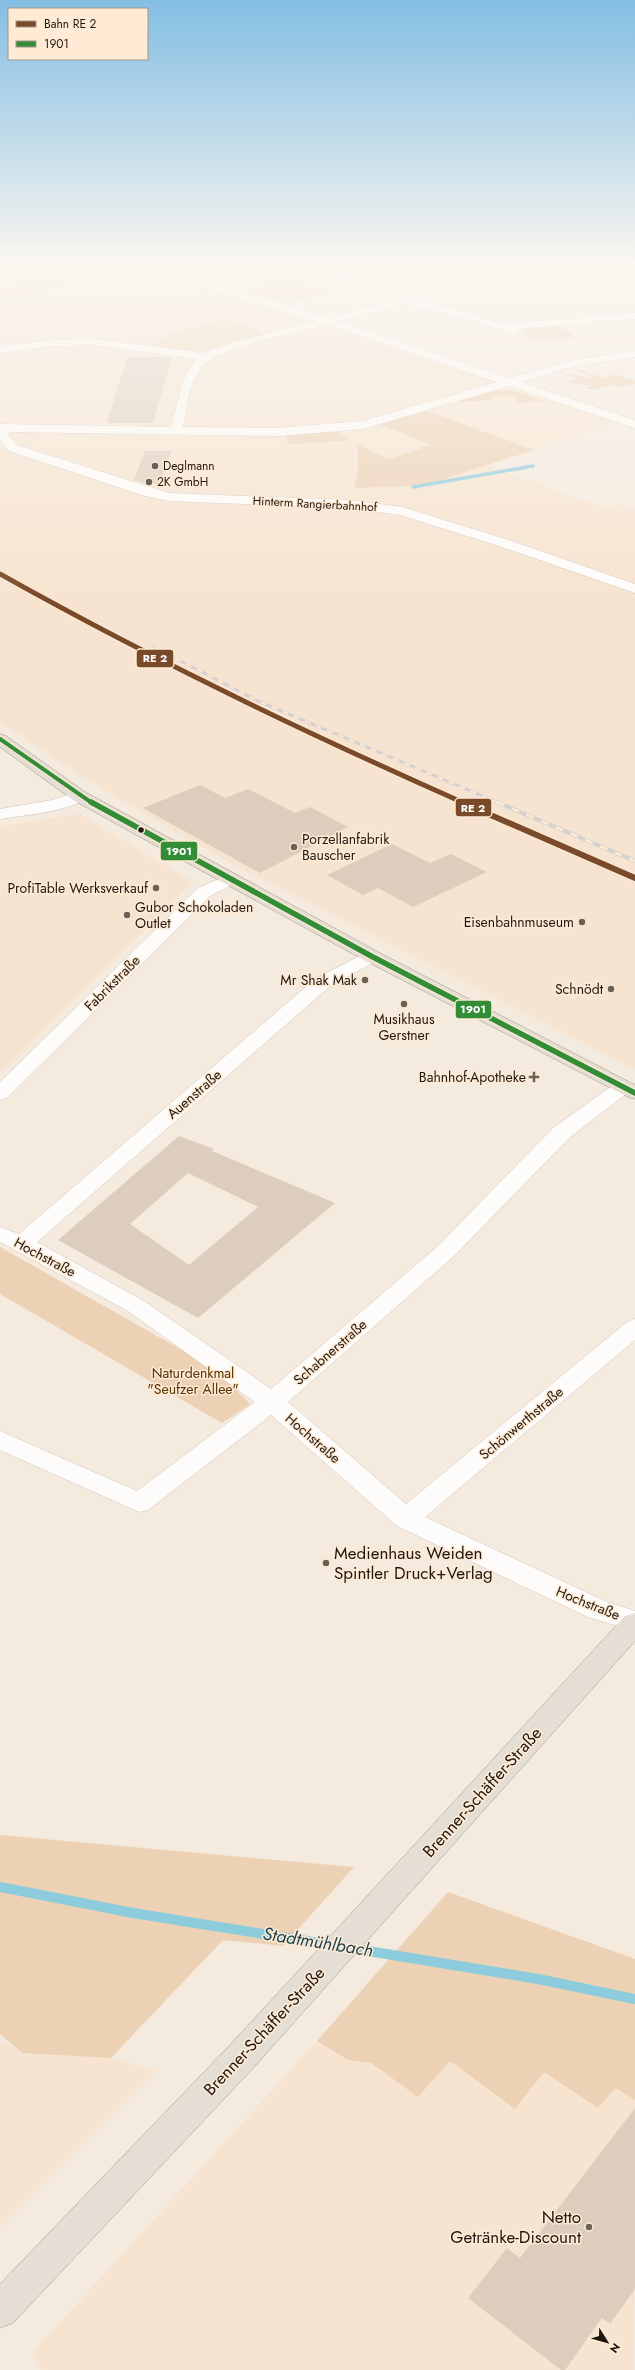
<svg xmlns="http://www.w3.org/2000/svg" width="635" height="2370" viewBox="0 0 635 2370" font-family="Jost,sans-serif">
<rect width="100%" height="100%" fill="#f5eade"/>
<g fill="#f7e4d0">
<polygon points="0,265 135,265 214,287 624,420 488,465 604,508 620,505 635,511 635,585 406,508 346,501 171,495 26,450 14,443 10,436 15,427 0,424"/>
<polygon points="0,443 5,449 34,459 148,495 372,508 429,522 635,593 635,1069 229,862 100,788 0,722"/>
<polygon points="79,814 193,882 0,1072 0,826"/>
<polygon points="0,2039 22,2053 111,2058 157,2071 0,2228"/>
<polygon points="317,2041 348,2060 371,2063 418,2097 450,2061 514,2108 544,2072 598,2108 616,2088 635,2100 634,2370 41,2370 32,2353"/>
</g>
<g fill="#edd1b4">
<polygon points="88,265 115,265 125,268 0,299 0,291"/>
<polygon points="284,280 327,292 290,303 248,291"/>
<polygon points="226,319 268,334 243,339 203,352 151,346 175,332"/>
<polygon points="560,324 575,338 538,341 519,335 527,333 520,327"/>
<path d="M580,370L604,378L615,374L635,381V384L631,385L635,388L625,385L617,387L609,385L593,390L586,388L591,386C583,383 576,385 568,382L578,379L565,374C575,371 584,380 593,377L576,371Z"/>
<polygon points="512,390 544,401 519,403 513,396 491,397 493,400 456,402 493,391"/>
<polygon points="427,411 534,450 434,482 413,486 354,488 358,469 358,445 389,459 431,445 379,424"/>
<polygon points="339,432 348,441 289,444 285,435"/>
<polygon points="0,1247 217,1370 250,1404 222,1423 0,1294"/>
<polygon points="0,1835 354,1867 283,1946 223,1940 111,2058 22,2053 0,2034"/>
<polygon points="448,1892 635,1959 635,2100 616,2088 598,2108 544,2072 515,2109 450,2061 418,2097 371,2063 348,2060 317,2041"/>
</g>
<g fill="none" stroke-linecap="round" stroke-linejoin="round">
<polyline stroke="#8dccdc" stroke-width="3.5" points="413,487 533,466"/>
<g stroke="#8dccdc" stroke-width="10">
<polyline points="0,1887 133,1913 332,1945"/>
<polyline points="350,1948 538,1979 635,1999"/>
</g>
</g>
<g fill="#ddcdbc" fill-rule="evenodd">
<polygon points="127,357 172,357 153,423 107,423"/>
<polygon points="145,451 171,451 160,484 144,483 134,480"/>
<polygon points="200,785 225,798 248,789 295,813 310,807 348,827 260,873 143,808"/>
<polygon points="392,844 430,863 451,854 487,872 413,907 378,888 363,895 327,875"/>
<path d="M179,1136L214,1149L212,1151L335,1203L198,1318L58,1240ZM188,1173L258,1207L189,1265L130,1224Z"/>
<polygon points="635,2108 635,2289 610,2324 602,2318 565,2370 561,2370 468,2298 507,2248 520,2258"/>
</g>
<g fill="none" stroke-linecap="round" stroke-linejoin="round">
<defs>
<g id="minor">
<path d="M130,265H148L328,318L399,299L296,265H313L339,273L365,265H382L349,277L411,296L477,279L589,269L635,273V279L589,275L477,285L417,301L450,308L502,324L635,313V319L517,329V333L513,334L445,313L433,312L405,304L339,321L510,378L574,360L635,351V357L575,366L521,382L635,420V428L509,386L363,429L279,436L9,432L8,435L17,445L169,493L348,500L402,507L509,540L635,584V593L499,546L400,515L348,508L169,501L145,496L9,451L0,440V424L171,427L183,381L196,359L95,345L53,346L0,353V347L53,340L95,339L203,353L232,343L315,321ZM327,325L497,382L362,421L279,428L183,427C187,407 189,382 203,366C220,346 299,332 327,325Z"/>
<path d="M79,791L85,792L87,796C77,811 18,816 0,819V809L52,800Z"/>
<polygon points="230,874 236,875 239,879 236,883 210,896 7,1098 0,1100 0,1082 198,888"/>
<polygon points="371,950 378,952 381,956 378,960 329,987 37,1242 144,1301 271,1389 438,1246 553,1128 616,1083 623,1081 630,1083 633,1087 630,1091 569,1138 454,1256 288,1402 406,1504 627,1322 635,1319 635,1340 425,1517 607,1602 635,1611 635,1631 588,1617 397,1526 271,1415 148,1510 139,1512 0,1450 0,1431 137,1491 255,1402 128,1311 0,1242 0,1227 19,1234 315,979"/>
</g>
<g id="major">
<polygon points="0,734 6,736 85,792 378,952 635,1085 635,1099 628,1097 364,960 73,800 0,747"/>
<polygon points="635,1613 635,1641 255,2066 13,2323 0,2328 0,2284 231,2044 625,1616"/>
</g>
</defs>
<use href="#minor" stroke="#cfc6bd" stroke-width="1"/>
<use href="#major" stroke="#a19581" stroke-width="1"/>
<use href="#minor" fill="#fefcfa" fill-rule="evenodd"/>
<use href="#major" fill="#e4ded5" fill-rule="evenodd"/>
<defs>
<polyline id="rail-far1" points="154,647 258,701 499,803"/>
<polyline id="rail" points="497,802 635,861"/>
</defs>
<use href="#rail-far1" stroke="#d5d1cf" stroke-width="3"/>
<use href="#rail" stroke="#d5d1cf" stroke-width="4"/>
<use href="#rail-far1" stroke="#feead5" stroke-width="2" stroke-dasharray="6" stroke-linecap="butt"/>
<use href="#rail" stroke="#feead5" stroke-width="2.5" stroke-dasharray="8" stroke-linecap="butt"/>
<defs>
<polyline id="bus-1-far1" points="0,739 92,803"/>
<polyline id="bus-1" points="91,802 371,956 635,1093"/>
</defs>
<use href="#bus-1-far1" stroke="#feead5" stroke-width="6"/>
<use href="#bus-1" stroke="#feead5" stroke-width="8"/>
<use href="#bus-1-far1" stroke="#338c36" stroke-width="4"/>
<use href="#bus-1" stroke="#338c36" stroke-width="5.5"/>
<defs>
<path id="rail-1-far1" d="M0,574C151,659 306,733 464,803"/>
<polyline id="rail-1" points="461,802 635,878"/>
</defs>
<use href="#rail-1-far1" stroke="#feead5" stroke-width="7"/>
<use href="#rail-1" stroke="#feead5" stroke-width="8"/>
<use href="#rail-1-far1" stroke="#7a4b2a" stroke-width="5"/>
<use href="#rail-1" stroke="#7a4b2a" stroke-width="6"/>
</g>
<linearGradient id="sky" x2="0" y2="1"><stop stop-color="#83bee3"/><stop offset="0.44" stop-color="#faf6f0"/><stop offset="1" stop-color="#faf6f0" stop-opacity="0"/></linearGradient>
<rect width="635" height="597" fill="url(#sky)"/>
<g fill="#696158" stroke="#feead5" stroke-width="1.5">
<circle cx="155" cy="466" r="4"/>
<circle cx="149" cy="482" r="4"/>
<circle cx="294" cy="847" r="4"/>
<circle cx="156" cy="888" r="4"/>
<circle cx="127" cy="915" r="4"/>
<circle cx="582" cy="922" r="4"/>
<circle cx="365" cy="980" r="4"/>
<circle cx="611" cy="989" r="4"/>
<circle cx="404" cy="1004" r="4"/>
<path d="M532 1071h4v4h4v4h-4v4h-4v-4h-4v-4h4z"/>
<circle cx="326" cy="1563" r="4"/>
<circle cx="589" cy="2227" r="4"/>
</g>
<circle fill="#1e1710" stroke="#feead5" stroke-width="1.5" cx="141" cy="830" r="3.5"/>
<g text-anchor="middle" stroke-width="3" stroke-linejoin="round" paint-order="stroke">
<g font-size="12" fill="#1e1710" stroke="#feead5" text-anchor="start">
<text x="163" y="470">Deglmann</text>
<text x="157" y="486">2K GmbH</text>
</g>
<g font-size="12" fill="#1e1710" stroke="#feead5">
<text transform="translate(315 504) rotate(3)" y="4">Hinterm Rangierbahnhof</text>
</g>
<g font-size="14" fill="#1e1710" stroke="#feead5" text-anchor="end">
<text x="302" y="844" text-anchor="start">Porzellanfabrik<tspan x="302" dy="16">Bauscher</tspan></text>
<text x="148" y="893">ProfiTable Werksverkauf</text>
<text x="135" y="912" text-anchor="start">Gubor Schokoladen<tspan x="135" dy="16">Outlet</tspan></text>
<text x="574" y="927">Eisenbahnmuseum</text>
<text x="357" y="985">Mr Shak Mak</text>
<text x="603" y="994">Schnödt</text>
<text x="404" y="1024" text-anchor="middle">Musikhaus<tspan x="404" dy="16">Gerstner</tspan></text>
<text x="526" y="1082">Bahnhof-Apotheke</text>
</g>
<g font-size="14" fill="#1e1710" stroke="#feead5">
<text transform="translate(112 983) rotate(-45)" y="5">Fabrikstraße</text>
<text transform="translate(194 1094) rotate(-41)" y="5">Auenstraße</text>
<text transform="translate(45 1257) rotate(28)" y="5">Hochstraße</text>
<text transform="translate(330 1352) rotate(-41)" y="5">Schabnerstraße</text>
<text transform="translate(521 1423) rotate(-40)" y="5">Schönwerthstraße</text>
<text transform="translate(313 1438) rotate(41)" y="5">Hochstraße</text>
<text transform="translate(588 1603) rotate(22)" y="5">Hochstraße</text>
</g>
<g font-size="14" fill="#563403" stroke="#feead5">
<text x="193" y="1378">Naturdenkmal<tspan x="193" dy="16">"Seufzer Allee"</tspan></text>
</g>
<g font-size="17" fill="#1e1710" stroke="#feead5" text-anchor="start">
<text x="334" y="1559">Medienhaus Weiden<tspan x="334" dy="20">Spintler Druck+Verlag</tspan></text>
<text x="581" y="2223" text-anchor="end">Netto<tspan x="581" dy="20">Getränke-Discount</tspan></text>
</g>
<g font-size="17" fill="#1e1710" stroke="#feead5">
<text transform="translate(482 1792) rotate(-48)" y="6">Brenner-Schäffer-Straße</text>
<text transform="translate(264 2031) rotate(-47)" y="6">Brenner-Schäffer-Straße</text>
</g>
<g font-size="18" font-style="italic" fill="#143f4b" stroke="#feead5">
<text transform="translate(318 1942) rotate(9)" y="6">Stadtmühlbach</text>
</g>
</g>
<g stroke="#feead5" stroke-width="1.5">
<rect x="136" y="649" width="38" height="19" rx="4" fill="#7a4b2a"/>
<rect x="455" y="798" width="37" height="19" rx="4" fill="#7a4b2a"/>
<rect x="160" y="841" width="38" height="20" rx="4" fill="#338c36"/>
<rect x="455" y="1000" width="37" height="19" rx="4" fill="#338c36"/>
</g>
<g font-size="11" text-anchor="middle" font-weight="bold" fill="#fff">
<text x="155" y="662">RE 2</text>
<text x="473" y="812">RE 2</text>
<text x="179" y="855">1901</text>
<text x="473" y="1013">1901</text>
</g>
<rect x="8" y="8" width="140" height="52" fill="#feead5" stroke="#a49686"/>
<rect x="16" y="21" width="20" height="6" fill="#7a4b2a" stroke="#a49686"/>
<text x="44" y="28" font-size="12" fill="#1e1710">Bahn RE 2</text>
<rect x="16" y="41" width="20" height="6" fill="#338c36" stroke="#a49686"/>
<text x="44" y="48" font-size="12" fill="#1e1710">1901</text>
<g transform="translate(607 2342) rotate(127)" stroke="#feead5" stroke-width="3" paint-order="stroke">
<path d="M0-3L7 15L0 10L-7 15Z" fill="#1e1710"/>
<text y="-6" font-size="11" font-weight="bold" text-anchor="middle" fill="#1e1710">N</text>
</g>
</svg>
